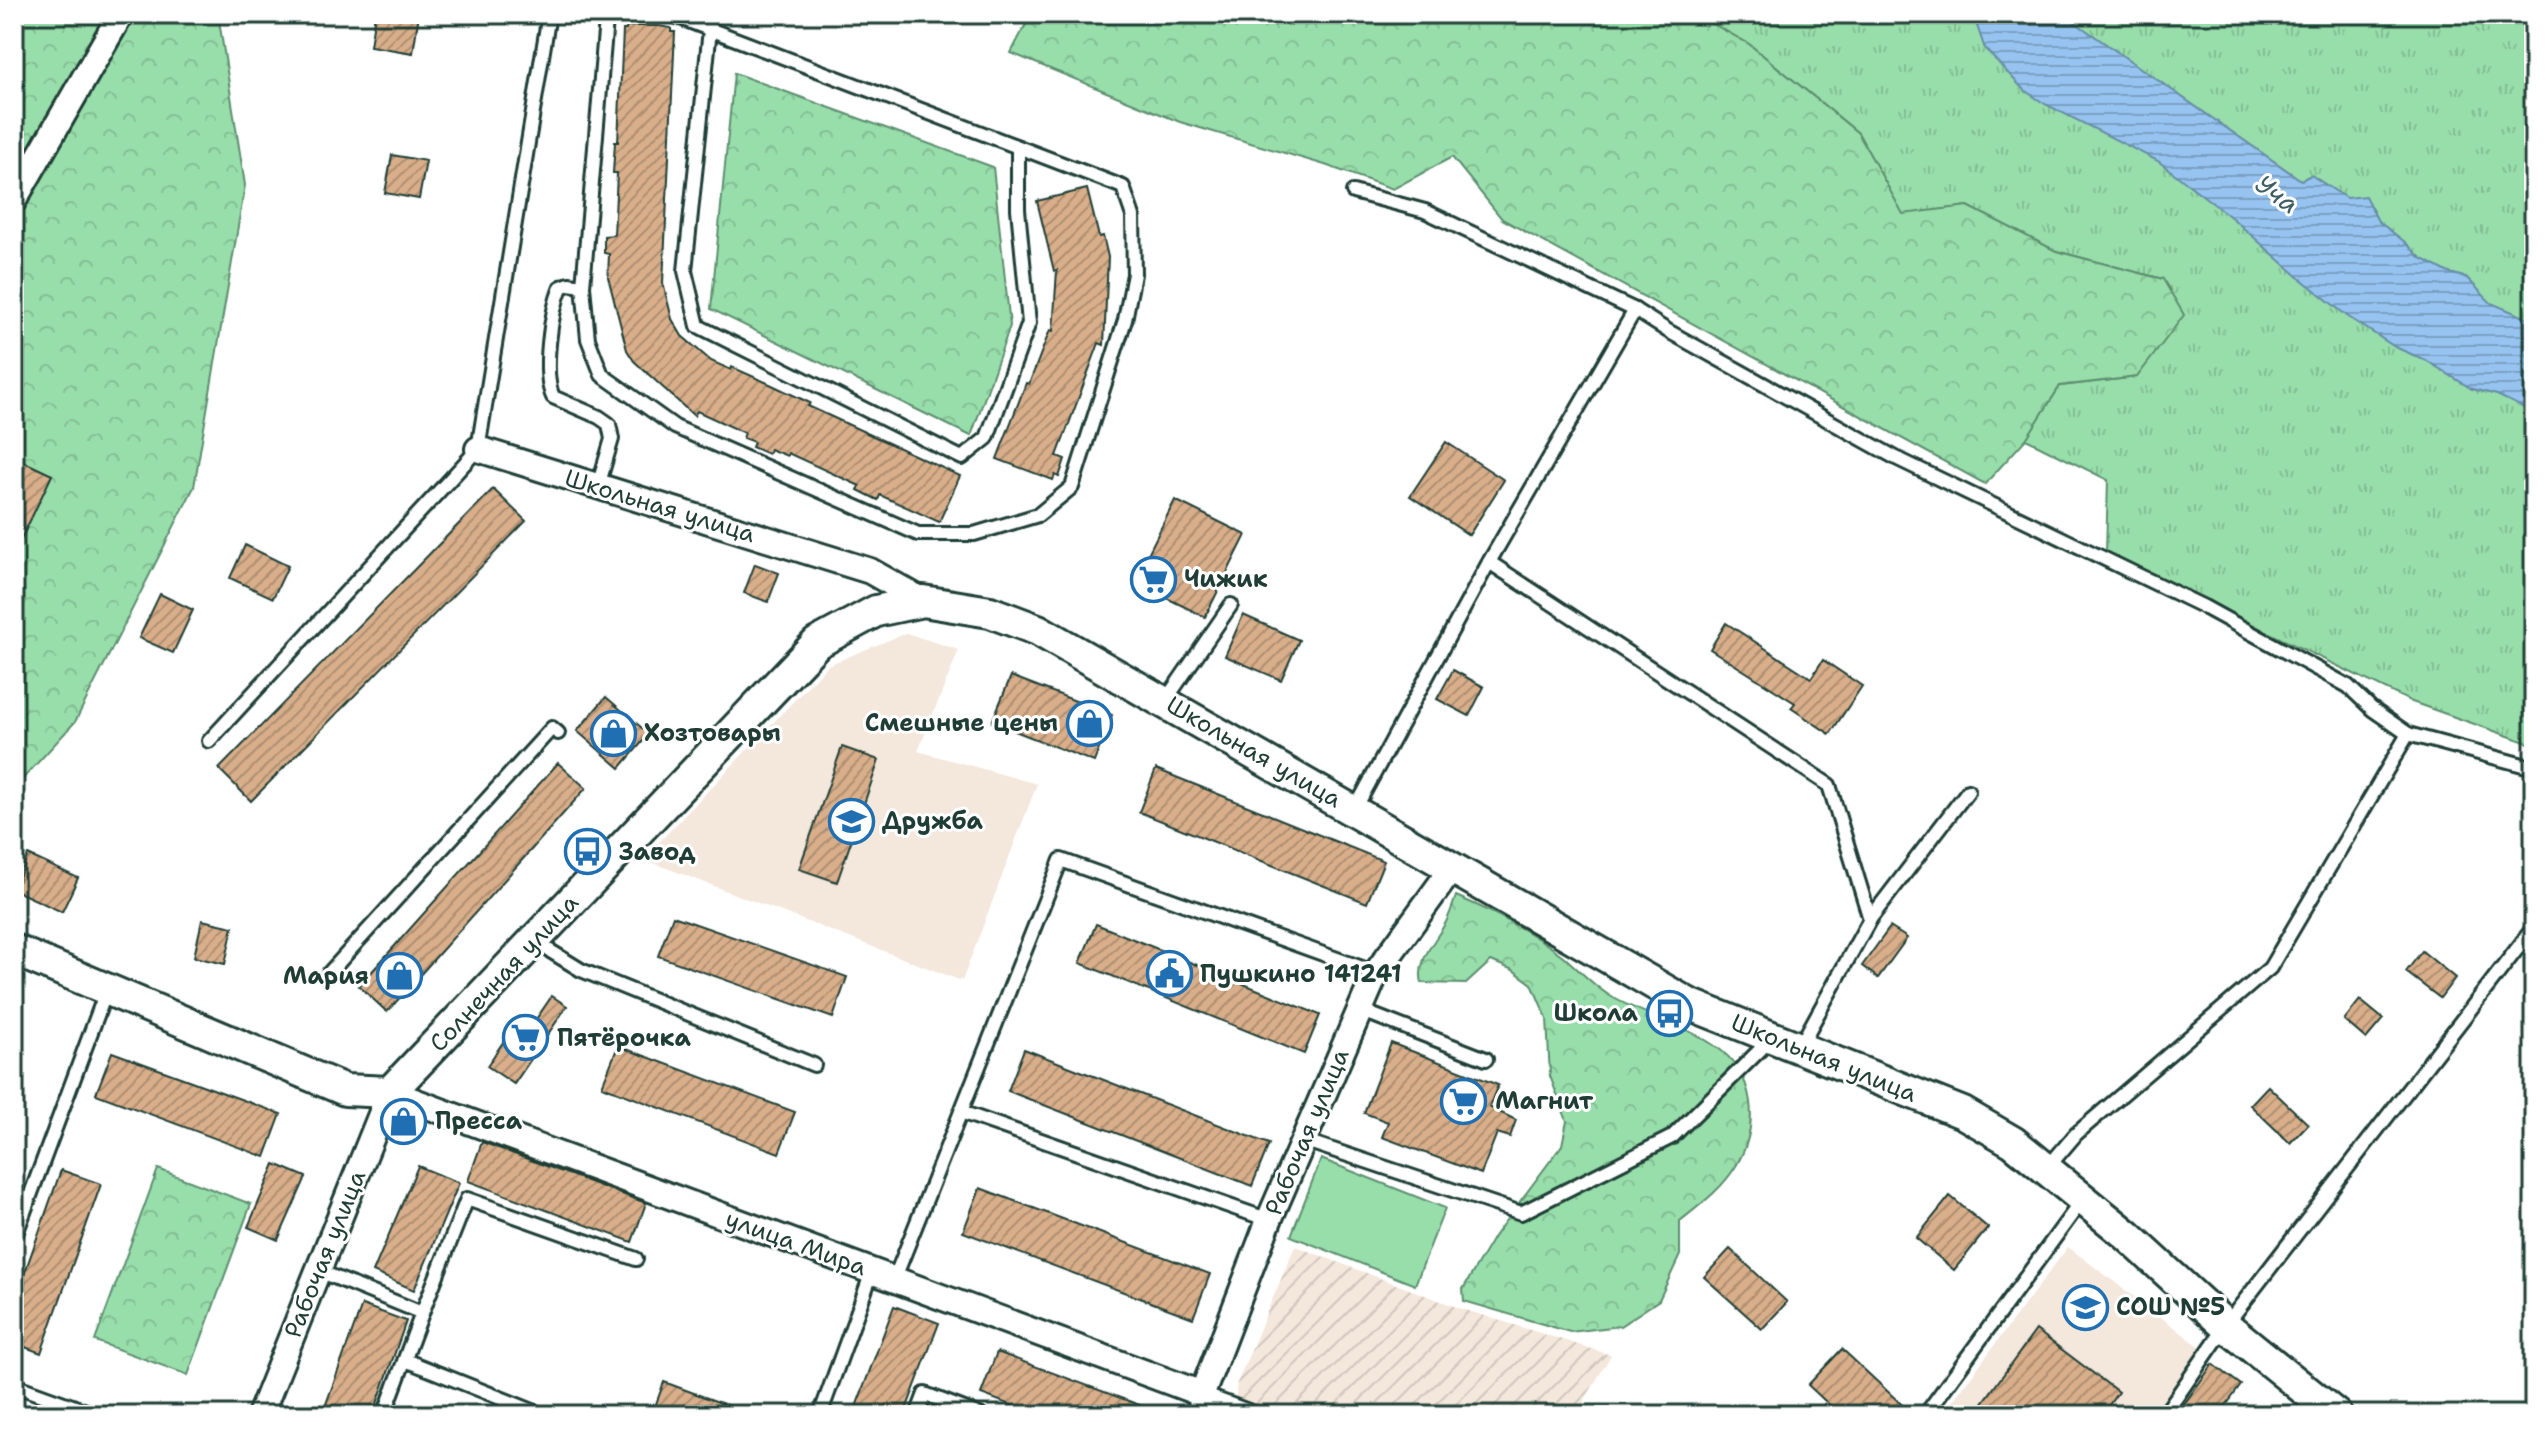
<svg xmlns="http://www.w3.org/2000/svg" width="2548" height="1429" viewBox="0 0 2548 1429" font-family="'Shantell Sans',sans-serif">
<defs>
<pattern id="industrial-furrows" width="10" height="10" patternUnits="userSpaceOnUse" patternTransform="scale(2)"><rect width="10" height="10" fill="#f4e7dc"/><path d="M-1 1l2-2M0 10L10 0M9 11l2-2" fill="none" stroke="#d1c7bd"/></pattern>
<pattern id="grass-tufts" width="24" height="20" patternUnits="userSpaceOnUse" patternTransform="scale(2)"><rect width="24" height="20" fill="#98deaa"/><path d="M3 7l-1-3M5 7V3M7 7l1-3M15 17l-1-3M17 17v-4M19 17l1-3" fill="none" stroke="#83bf93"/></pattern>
<pattern id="forest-crowns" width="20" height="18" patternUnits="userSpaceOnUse" patternTransform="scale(2)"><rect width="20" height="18" fill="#98deaa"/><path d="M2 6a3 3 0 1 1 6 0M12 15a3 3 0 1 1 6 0" fill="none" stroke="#83bf93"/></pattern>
<pattern id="water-rules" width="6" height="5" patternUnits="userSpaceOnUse" patternTransform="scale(2)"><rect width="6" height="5" fill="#96c3f0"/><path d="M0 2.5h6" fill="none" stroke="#7aa0c3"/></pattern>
<pattern id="building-hatch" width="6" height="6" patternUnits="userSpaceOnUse" patternTransform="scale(2)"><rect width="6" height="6" fill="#d9ae8a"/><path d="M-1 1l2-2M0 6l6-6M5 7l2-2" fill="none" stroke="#af8f72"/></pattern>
</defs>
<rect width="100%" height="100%" fill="#fff"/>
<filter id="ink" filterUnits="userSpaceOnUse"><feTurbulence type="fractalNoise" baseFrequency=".0125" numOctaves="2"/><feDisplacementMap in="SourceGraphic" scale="16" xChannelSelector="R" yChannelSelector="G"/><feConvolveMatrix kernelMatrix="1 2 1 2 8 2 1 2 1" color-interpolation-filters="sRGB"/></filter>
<g filter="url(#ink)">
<g fill="#f4e7dc">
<polygon points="906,633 959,650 918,751 1037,784 962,981 643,859 828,665"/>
<polygon points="2068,1247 2203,1349 2156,1415 1942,1415"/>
</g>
<polygon fill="url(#industrial-furrows)" points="1295,1246 1459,1308 1611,1355 1576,1415 1234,1415 1237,1383"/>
<polygon fill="url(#grass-tufts)" stroke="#5c8e6f" stroke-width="2" points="1695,14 2534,14 2534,745 2412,702 2106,554 2108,480 2026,439 2060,386 2137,377 2163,279 2056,251 1968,206 1902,215 1858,133 1749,44"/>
<g fill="url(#forest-crowns)" stroke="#5c8e6f" stroke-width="2">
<polygon points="14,14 218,14 245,185 194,487 75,722 19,783 14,784"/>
<polygon points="1031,14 1695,14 1749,44 1858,133 1903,214 1968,206 2056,251 2163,279 2184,315 2137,377 2060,386 2026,439 1985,484 1502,219 1452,157 1393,189 1325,165 1180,122 1011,53"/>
<polygon points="734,73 993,167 1010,326 971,436 711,309"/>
<path d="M1456,896C1494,912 1530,931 1563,956C1578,969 1593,985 1610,996C1643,1015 1683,1024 1715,1046C1756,1073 1760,1126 1736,1166C1722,1189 1700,1205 1680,1221V1255L1659,1300L1620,1326L1570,1332L1464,1301L1463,1289L1495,1235L1562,1145L1567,1121L1550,1076L1547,1019L1532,984L1513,970L1491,961L1466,984L1422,983C1416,960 1436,941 1446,922C1450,914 1453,905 1456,896Z"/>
<polygon points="158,1169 251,1204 188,1375 95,1341"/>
</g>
<polygon fill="#98deaa" stroke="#5c8e6f" stroke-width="2" points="1321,1159 1445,1208 1415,1285 1291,1236"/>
<polygon fill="url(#water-rules)" stroke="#668da5" stroke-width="2" points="1973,14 2070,14 2076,23 2301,180 2311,175 2346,198 2365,196 2378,221 2405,242 2421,258 2447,272 2467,278 2491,303 2534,321 2534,413 2497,395 2472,389 2427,361 2395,347 2347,316 2301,279 2232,218 2158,161 2045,104 2024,90 1985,49"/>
<g fill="url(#building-hatch)" stroke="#1f3d34" stroke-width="2">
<polygon points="375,14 419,14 413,53 370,46"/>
<polygon points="627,26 659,26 671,28 671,32 675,32 663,283 672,319 682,336 711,361 731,370 732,367 772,385 810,403 808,406 960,476 939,522 880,495 878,500 858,490 860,486 788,453 787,456 770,449 768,454 752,447 754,442 743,438 745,433 697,411 694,416 634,361 627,350 608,277 609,254 604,253 604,236 614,235 617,173 613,173 615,142 618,142 623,30 626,30"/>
<polygon points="392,155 426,161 419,199 385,193"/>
<polygon points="1087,189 1099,237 1103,236 1108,257 1104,345 1099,343 1057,456 1065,459 1059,477 1055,475 1053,480 997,459 1026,383 1029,384 1050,330 1053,331 1057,270 1054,271 1037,201"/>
<polygon points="1446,442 1504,480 1469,535 1410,496"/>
<polygon points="14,457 52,475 14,554"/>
<polygon points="493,489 526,521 251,801 219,769"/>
<polygon points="1175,500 1246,535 1205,617 1134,582"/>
<polygon points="245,545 288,566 273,598 230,578"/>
<polygon points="755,564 779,573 768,602 744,593"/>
<polygon points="160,594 193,610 173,653 139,638"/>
<polygon points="1243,615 1299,640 1281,680 1225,656"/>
<polygon points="1726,623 1811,678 1823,660 1862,686 1830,734 1791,708 1795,703 1710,649"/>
<polygon points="1453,670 1484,687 1469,716 1437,699"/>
<polygon points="1011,676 1112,715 1094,762 992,722"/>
<polygon points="606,697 649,734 620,768 577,731"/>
<polygon points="842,747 879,760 837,882 799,869"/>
<polygon points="558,763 586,788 387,1012 359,986"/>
<polygon points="1156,769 1384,861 1367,903 1139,812"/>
<polygon points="28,855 78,878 62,912 14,890"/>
<polygon points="673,916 847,977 833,1018 658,956"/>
<polygon points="202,920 233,927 225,964 194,957"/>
<polygon points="1096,924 1320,1015 1304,1054 1080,963"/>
<polygon points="1890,927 1907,938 1878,978 1862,966"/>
<polygon points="2422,951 2455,978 2440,998 2406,972"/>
<polygon points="552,996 567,1006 514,1084 487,1066 520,1017 532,1025"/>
<polygon points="2360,1000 2383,1019 2366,1039 2344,1020"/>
<polygon points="1391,1043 1498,1085 1489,1107 1516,1120 1510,1137 1497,1133 1481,1174 1382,1137 1388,1122 1364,1113"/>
<polygon points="618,1046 795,1112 779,1153 602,1086"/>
<polygon points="1024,1049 1269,1144 1252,1186 1008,1091"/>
<polygon points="112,1052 281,1114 265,1157 96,1094"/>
<polygon points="2268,1086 2308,1124 2290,1143 2250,1105"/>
<polygon points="482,1142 646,1203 632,1242 468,1181"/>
<polygon points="275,1164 306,1177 278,1240 248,1227"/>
<polygon points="418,1166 459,1183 414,1290 373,1272"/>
<polygon points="61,1170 101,1184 41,1353 14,1343 14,1303"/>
<polygon points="980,1188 1210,1274 1193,1318 963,1232"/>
<polygon points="1950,1196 1988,1228 1954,1270 1916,1238"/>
<polygon points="1730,1249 1787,1302 1762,1329 1704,1277"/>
<polygon points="362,1305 406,1321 373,1415 322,1415"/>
<polygon points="894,1306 939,1323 904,1415 853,1415"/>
<polygon points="2036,1330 2118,1392 2102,1415 1974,1415"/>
<polygon points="1842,1349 1913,1415 1840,1415 1808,1385"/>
<polygon points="997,1352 1161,1413 1160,1415 1037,1415 981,1394"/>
<polygon points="2213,1364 2241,1385 2219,1415 2176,1415"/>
<polygon points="664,1382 748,1413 748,1415 652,1415"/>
</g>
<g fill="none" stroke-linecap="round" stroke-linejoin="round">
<defs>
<g id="service">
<polyline points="613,14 606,20 583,286 588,339 602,375 675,427 918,534 974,534 1038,515 1072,487 1125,320 1134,274 1133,216 1123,187 670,14"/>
<polyline points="710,29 685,271 698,326 962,458 987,438 1029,323 1018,209 1018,147"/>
<polyline points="1353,192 1425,211 1635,310 1668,331 1896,458 2204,607 2348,686 2372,709 2408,734 2534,768"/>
<path d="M583,286L569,284L561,287C551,312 542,373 553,397L599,417L609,424L612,439L598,486"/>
<polyline points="1489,562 1829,785 1870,919"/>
<polyline points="1165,701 1231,605"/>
<polyline points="209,741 478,449 549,14"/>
<polyline points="1355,809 1489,562 1635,310"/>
<polyline points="534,941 581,970 814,1065"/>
<polyline points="329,973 552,728 558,733"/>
<polyline points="1360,1010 1486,1059"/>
<polyline points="1799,1048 1870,919 1968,791"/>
<polyline points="961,1112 1269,1220"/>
<polyline points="1303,1140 1521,1213 1672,1137 1771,1039"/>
<polyline points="2048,1167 2076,1134 2270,968 2408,734"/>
<polyline points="14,1239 107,989"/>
<polyline points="319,1271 422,1313 384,1415"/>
<polyline points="894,1280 1061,860 1376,973"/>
<polyline points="422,1313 467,1199 636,1259"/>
<polyline points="405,1360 543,1415"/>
<polyline points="14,1385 97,1415"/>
<polyline points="1202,1394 1259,1415"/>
<polyline points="820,1415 872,1272"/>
<polyline points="917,1415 925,1394 980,1415"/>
<polyline points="1925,1415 2083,1199"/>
<polyline points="2164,1415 2232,1317 2534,927"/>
</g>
<g id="minor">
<polyline points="14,200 121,14"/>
<polyline points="478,449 870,571 923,601"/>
<polyline points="260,1415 390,1092 1202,1394"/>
<polyline points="1201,1415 1202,1394 1269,1220 1376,973 1453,867"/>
</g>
<polyline id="tertiary" points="14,950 345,1090 390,1092 817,643 876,611 923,601 990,612 1038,630 1689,1004 1963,1113 2013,1142 2127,1235 2226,1326 2336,1415"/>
</defs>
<use href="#service" stroke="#1f3d34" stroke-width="18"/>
<use href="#minor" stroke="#1f3d34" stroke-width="30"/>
<use href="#tertiary" stroke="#1f3d34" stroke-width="36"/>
<use href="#service" stroke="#fff" stroke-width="12"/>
<use href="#minor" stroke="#fff" stroke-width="24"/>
<use href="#tertiary" stroke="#fff" stroke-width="30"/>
</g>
</g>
<defs>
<symbol id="supermarket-ring" viewBox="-11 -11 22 22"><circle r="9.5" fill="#fff" stroke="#1f6fb2" stroke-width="1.5"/><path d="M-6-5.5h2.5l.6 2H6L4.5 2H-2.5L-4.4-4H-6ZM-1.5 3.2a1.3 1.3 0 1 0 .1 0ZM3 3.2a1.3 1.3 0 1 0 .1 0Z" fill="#1f6fb2"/></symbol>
<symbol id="shop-ring" viewBox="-11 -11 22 22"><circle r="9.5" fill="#fff" stroke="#1f6fb2" stroke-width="1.5"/><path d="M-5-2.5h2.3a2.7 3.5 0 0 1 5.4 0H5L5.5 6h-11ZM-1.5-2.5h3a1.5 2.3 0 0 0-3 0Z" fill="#1f6fb2"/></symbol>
<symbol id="school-ring" viewBox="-11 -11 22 22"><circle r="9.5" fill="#fff" stroke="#1f6fb2" stroke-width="1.5"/><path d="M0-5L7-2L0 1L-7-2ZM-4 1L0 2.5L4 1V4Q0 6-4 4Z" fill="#1f6fb2"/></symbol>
<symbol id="bus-ring" viewBox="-11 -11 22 22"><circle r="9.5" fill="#fff" stroke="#1f6fb2" stroke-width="1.5"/><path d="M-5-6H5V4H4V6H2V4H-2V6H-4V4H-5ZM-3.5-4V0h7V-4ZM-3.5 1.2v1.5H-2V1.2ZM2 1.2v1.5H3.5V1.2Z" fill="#1f6fb2"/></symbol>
<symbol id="civic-ring" viewBox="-11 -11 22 22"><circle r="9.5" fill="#fff" stroke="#1f6fb2" stroke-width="1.5"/><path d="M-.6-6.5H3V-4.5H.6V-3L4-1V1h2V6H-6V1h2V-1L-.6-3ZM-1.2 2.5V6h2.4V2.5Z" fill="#1f6fb2"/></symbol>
</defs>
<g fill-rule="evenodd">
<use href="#supermarket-ring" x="1128" y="554" width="51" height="51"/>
<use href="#shop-ring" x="1064" y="698" width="51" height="51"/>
<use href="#shop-ring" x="588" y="708" width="51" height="51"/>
<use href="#school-ring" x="826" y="796" width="51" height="51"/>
<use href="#bus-ring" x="562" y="826" width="51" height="51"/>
<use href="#civic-ring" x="1144" y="948" width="51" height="51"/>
<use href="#shop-ring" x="374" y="950" width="51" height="51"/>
<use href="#bus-ring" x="1644" y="988" width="51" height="51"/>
<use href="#supermarket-ring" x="500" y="1012" width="51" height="51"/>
<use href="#supermarket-ring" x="1438" y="1076" width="51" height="51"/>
<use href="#shop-ring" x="378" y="1096" width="51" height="51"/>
<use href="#school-ring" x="2060" y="1282" width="51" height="51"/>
</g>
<g text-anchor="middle" stroke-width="6" stroke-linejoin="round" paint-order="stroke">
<g font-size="24" fill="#1f3d34" stroke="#fff">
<text transform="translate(660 506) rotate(17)" y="8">Школьная улица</text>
<text transform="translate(1254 752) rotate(30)" y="8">Школьная улица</text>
<text transform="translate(504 973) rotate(-47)" y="8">Солнечная улица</text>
<text transform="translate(1824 1058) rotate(22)" y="8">Школьная улица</text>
<text transform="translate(1307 1132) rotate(-67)" y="8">Рабочая улица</text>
<text transform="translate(796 1243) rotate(20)" y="8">улица Мира</text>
<text transform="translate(325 1254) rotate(-68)" y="8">Рабочая улица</text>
</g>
<g font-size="24" font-weight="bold" fill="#1f3d34" stroke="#fff" text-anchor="start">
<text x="1184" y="587">Чижик</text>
<text x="1058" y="731" text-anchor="end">Смешные цены</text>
<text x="644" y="741">Хозтовары</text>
<text x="882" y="829">Дружба</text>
<text x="619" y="860">Завод</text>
<text x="1200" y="982">Пушкино 141241</text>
<text x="369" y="984" text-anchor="end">Мария</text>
<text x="1638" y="1021" text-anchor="end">Школа</text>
<text x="557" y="1046">Пятёрочка</text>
<text x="1495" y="1109">Магнит</text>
<text x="435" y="1129">Пресса</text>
<text x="2116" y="1315">СОШ №5</text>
</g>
<g font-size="26" font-style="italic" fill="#3d5e63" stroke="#fff">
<text transform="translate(2277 194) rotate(36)" y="9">Уча</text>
</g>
</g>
<rect width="2548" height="1429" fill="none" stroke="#fff" stroke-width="48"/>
<rect x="24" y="24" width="2500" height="1381" fill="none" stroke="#1f3d34" stroke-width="3" filter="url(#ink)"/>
</svg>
